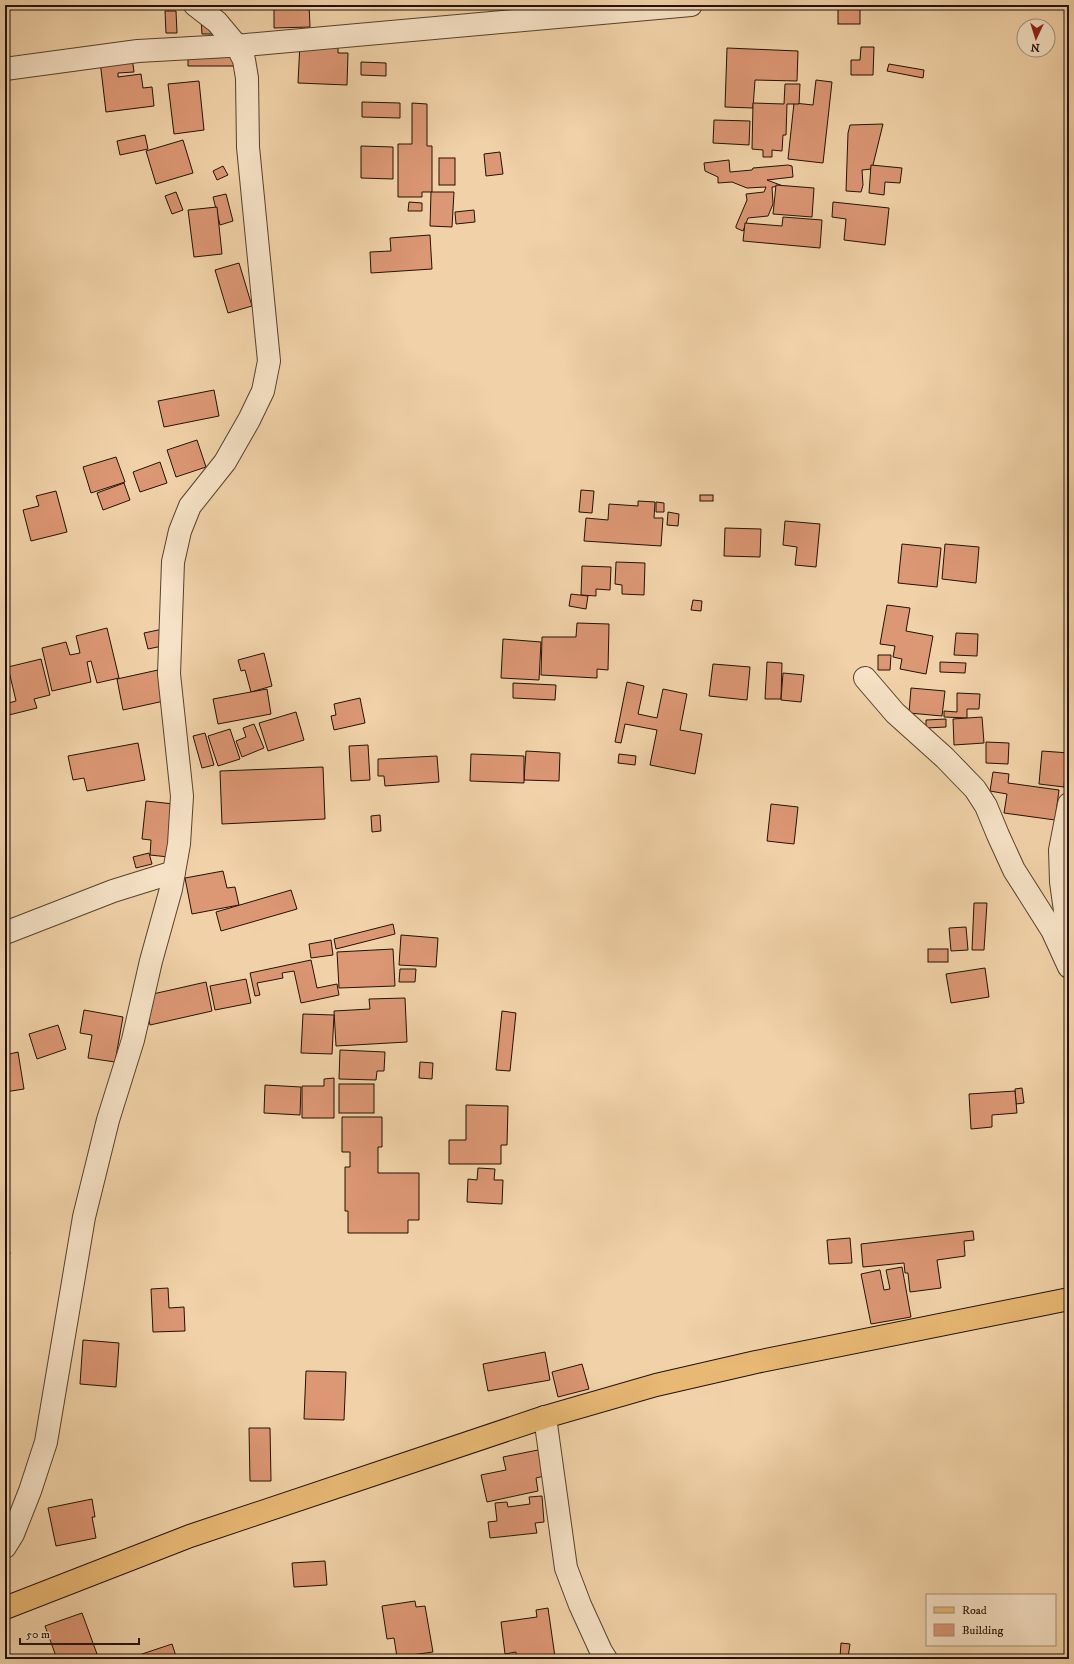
<svg xmlns="http://www.w3.org/2000/svg" width="1074" height="1664" viewBox="0 0 1074 1664" font-family="'IM FELL DW Pica',serif">
<rect width="100%" height="100%" fill="#f1d2a8"/>
<filter id="stains"><feTurbulence type="fractalNoise" baseFrequency=".005" numOctaves="4"/><feColorMatrix values="0 0 0 0 .2 0 0 0 0 .09 0 0 0 0 .02 0 0 0 .5 -.17"/></filter>
<radialGradient id="worn" r=".72"><stop offset=".6" stop-color="#630" stop-opacity="0"/><stop offset="1" stop-color="#630" stop-opacity=".3"/></radialGradient>
<g fill="#dc9774" stroke="#221201">
<polygon points="274,5 309,5 310,27 274,28"/>
<rect x="838" y="5" width="22" height="19"/>
<polygon points="165,11 176,11 177,33 166,33"/>
<polygon points="201,19 216,34 202,34"/>
<polygon points="300,43 338,45 338,53 348,53 347,85 298,83"/>
<polygon points="861,47 874,47 873,75 851,75 851,60 860,60"/>
<polygon points="727,48 798,51 797,81 755,80 753,108 725,107"/>
<polygon points="241,50 241,66 188,66 188,51"/>
<polygon points="132,57 134,72 118,73 118,77 141,74 143,88 152,87 154,106 106,112 100,61"/>
<polygon points="361,62 386,63 386,76 361,75"/>
<polygon points="889,64 924,70 923,78 887,71"/>
<polygon points="816,80 832,82 823,163 788,159 794,103 813,105"/>
<polygon points="199,81 204,130 174,134 168,84"/>
<polygon points="785,84 800,84 799,104 787,104 786,135 783,135 782,151 772,150 772,157 763,157 763,150 752,149 753,103 784,104"/>
<polygon points="362,102 400,103 400,118 362,117"/>
<polygon points="412,103 427,104 427,146 432,146 432,192 422,192 422,197 398,197 398,144 412,144"/>
<polygon points="714,120 750,121 749,145 713,143"/>
<polygon points="883,124 872,169 862,170 863,185 861,192 846,191 848,133 850,125"/>
<polygon points="145,135 148,149 120,155 117,141"/>
<polygon points="183,140 193,173 156,184 146,151"/>
<polygon points="361,146 393,147 393,179 361,178"/>
<polygon points="500,152 503,174 486,176 484,154"/>
<rect x="439" y="158" width="16" height="27"/>
<polygon points="729,160 730,172 752,170 753,168 788,165 792,166 793,177 767,180 783,186 772,187 773,204 768,216 748,218 743,231 736,228 736,226 747,200 746,194 764,192 766,187 747,188 732,182 718,183 718,177 705,171 704,163"/>
<polygon points="871,165 902,168 900,183 885,182 884,195 869,193"/>
<polygon points="223,166 228,175 217,180 213,171"/>
<polygon points="776,185 814,188 812,217 773,214"/>
<polygon points="176,192 183,210 172,214 165,196"/>
<polygon points="431,192 454,192 452,227 430,226"/>
<polygon points="226,194 233,221 220,225 213,197"/>
<polygon points="409,202 422,203 422,211 408,211"/>
<polygon points="833,202 889,208 885,245 844,240 846,219 832,217"/>
<polygon points="217,207 222,254 194,257 188,210"/>
<polygon points="474,210 475,222 456,224 455,212"/>
<polygon points="783,217 822,220 820,248 743,241 745,223 782,226"/>
<polygon points="430,235 432,269 371,273 370,252 391,251 390,238"/>
<polygon points="239,263 252,306 228,313 215,270"/>
<polygon points="214,390 219,416 164,427 158,401"/>
<polygon points="197,440 206,467 176,477 167,450"/>
<polygon points="116,457 125,482 91,493 83,467"/>
<polygon points="160,462 167,483 140,492 133,472"/>
<polygon points="124,483 130,500 103,510 97,493"/>
<polygon points="581,490 594,491 592,513 579,512"/>
<polygon points="56,491 67,532 31,541 23,510 39,506 36,496"/>
<rect x="700" y="495" width="13" height="6"/>
<polygon points="638,501 655,502 654,518 663,518 661,546 584,541 586,518 608,520 609,504 638,506"/>
<polygon points="656,502 664,503 664,512 656,512"/>
<polygon points="668,512 679,514 678,526 667,525"/>
<polygon points="785,521 820,524 816,567 795,565 797,547 783,545"/>
<polygon points="725,528 761,529 760,557 724,556"/>
<polygon points="902,544 941,548 937,587 898,583"/>
<polygon points="945,544 979,547 976,583 942,579"/>
<polygon points="616,562 645,563 644,595 622,594 622,585 615,584"/>
<polygon points="582,566 611,567 610,590 596,589 596,596 581,595"/>
<polygon points="571,594 588,596 586,609 569,606"/>
<polygon points="693,600 702,601 701,611 691,610"/>
<polygon points="887,605 910,608 906,631 933,636 926,674 900,669 902,659 893,657 895,646 880,644"/>
<polygon points="577,623 609,624 608,670 597,669 597,678 541,675 542,637 576,637"/>
<polygon points="107,628 119,678 97,683 91,661 87,662 91,682 52,691 42,648 66,642 70,655 80,653 76,636"/>
<polygon points="163,629 167,645 148,649 144,633"/>
<polygon points="956,633 978,634 977,656 954,655"/>
<polygon points="503,639 541,642 539,680 501,678"/>
<polygon points="264,653 272,686 251,692 245,670 241,671 238,660"/>
<polygon points="878,655 891,655 890,670 878,670"/>
<polygon points="41,659 50,695 34,699 37,708 5,716 5,704 16,701 8,667"/>
<polygon points="767,662 782,663 781,699 765,699"/>
<polygon points="940,662 966,663 965,673 940,672"/>
<polygon points="713,664 750,667 747,700 709,696"/>
<polygon points="158,670 164,701 123,710 117,679"/>
<polygon points="783,673 804,675 801,702 781,700"/>
<polygon points="627,682 644,686 638,714 657,718 663,689 687,694 680,730 702,734 695,774 650,765 657,730 625,724 621,743 615,742"/>
<polygon points="513,683 556,685 555,700 513,698"/>
<polygon points="911,688 945,691 942,716 909,713"/>
<polygon points="267,689 271,714 218,724 213,699"/>
<polygon points="957,693 980,694 979,709 967,709 967,718 944,717 944,711 957,712"/>
<polygon points="360,698 365,723 334,730 331,716 336,715 334,704"/>
<polygon points="296,712 304,740 268,751 259,723"/>
<polygon points="982,717 984,743 954,745 953,719"/>
<polygon points="946,719 946,727 926,728 926,720"/>
<polygon points="254,724 264,748 242,757 236,741 246,737 243,728"/>
<polygon points="230,729 240,759 218,766 208,736"/>
<polygon points="205,733 214,765 202,768 193,736"/>
<polygon points="986,742 1009,743 1008,764 986,763"/>
<polygon points="138,743 145,780 87,791 84,778 73,780 68,756"/>
<polygon points="368,745 370,780 351,781 349,746"/>
<polygon points="526,751 560,753 559,781 524,780"/>
<polygon points="1042,751 1069,753 1069,775 1065,774 1064,787 1039,784"/>
<polygon points="471,754 524,756 524,783 470,781"/>
<polygon points="619,754 636,756 635,765 618,763"/>
<polygon points="437,756 439,782 385,786 384,776 378,776 378,759"/>
<polygon points="323,767 325,819 222,824 220,771"/>
<polygon points="993,772 1009,774 1008,783 1059,790 1055,820 1004,813 1007,794 990,791"/>
<polygon points="146,801 183,805 178,858 150,855 151,840 142,839"/>
<polygon points="771,804 798,807 794,844 767,841"/>
<polygon points="380,815 381,831 372,832 371,816"/>
<polygon points="149,853 152,864 136,868 133,857"/>
<polygon points="223,871 227,888 235,887 239,905 192,914 185,878"/>
<polygon points="291,890 297,909 221,931 216,912"/>
<polygon points="974,903 987,903 984,950 972,950"/>
<polygon points="393,924 395,934 336,949 334,939"/>
<polygon points="966,927 968,950 951,951 949,928"/>
<polygon points="401,935 438,938 436,967 399,965"/>
<polygon points="331,940 333,955 311,958 309,944"/>
<polygon points="393,949 395,986 339,988 337,952"/>
<rect x="928" y="949" width="20" height="13"/>
<polygon points="311,960 317,988 337,984 339,995 301,1003 294,971 282,973 283,978 257,983 260,995 255,996 250,973"/>
<polygon points="985,968 989,997 951,1003 946,974"/>
<polygon points="400,969 416,969 415,982 399,982"/>
<polygon points="246,979 251,1003 215,1010 210,986"/>
<polygon points="206,982 212,1011 150,1025 144,996"/>
<polygon points="405,998 407,1042 336,1046 334,1011 370,1009 369,999"/>
<polygon points="84,1010 123,1017 115,1062 88,1058 92,1035 80,1033"/>
<polygon points="502,1011 516,1013 510,1071 496,1070"/>
<polygon points="303,1014 334,1015 332,1054 301,1053"/>
<polygon points="58,1025 66,1049 37,1059 29,1034"/>
<polygon points="340,1050 385,1052 384,1071 377,1071 376,1080 339,1079"/>
<polygon points="18,1052 24,1089 5,1092 5,1055"/>
<polygon points="420,1062 433,1063 432,1079 419,1078"/>
<polygon points="334,1078 334,1118 302,1118 302,1086 324,1086 324,1079"/>
<rect x="339" y="1084" width="35" height="29"/>
<polygon points="265,1085 301,1087 300,1115 264,1113"/>
<polygon points="1022,1088 1024,1103 1016,1104 1015,1089"/>
<polygon points="1015,1091 1017,1113 992,1115 992,1127 971,1129 969,1094"/>
<polygon points="466,1105 508,1106 507,1145 501,1145 501,1164 449,1164 449,1140 466,1140"/>
<polygon points="342,1117 382,1117 382,1147 378,1147 378,1173 419,1173 419,1220 408,1220 408,1233 348,1233 348,1211 345,1211 345,1167 350,1167 350,1152 342,1152"/>
<polygon points="478,1168 495,1169 494,1180 503,1180 502,1204 467,1202 468,1179 477,1180"/>
<polygon points="5,1186 9,1209 5,1210"/>
<polygon points="5,1225 10,1254 5,1255"/>
<polygon points="973,1231 974,1240 964,1241 965,1256 937,1260 941,1288 910,1292 908,1273 905,1273 904,1263 863,1267 861,1244"/>
<polygon points="850,1238 852,1263 829,1264 827,1240"/>
<polygon points="902,1267 911,1317 871,1324 861,1274 880,1270 884,1290 890,1289 886,1270"/>
<polygon points="168,1288 169,1308 184,1307 185,1331 153,1332 151,1289"/>
<polygon points="83,1340 119,1343 116,1387 80,1384"/>
<polygon points="545,1352 550,1380 488,1391 483,1364"/>
<polygon points="582,1364 589,1389 558,1397 552,1372"/>
<polygon points="306,1371 346,1372 344,1420 304,1419"/>
<polygon points="249,1428 270,1428 271,1481 250,1481"/>
<polygon points="538,1450 544,1476 536,1478 538,1491 487,1502 481,1475 506,1470 503,1457"/>
<polygon points="542,1496 544,1522 535,1523 537,1533 490,1538 488,1522 497,1521 495,1503 507,1502 508,1507 530,1504 529,1497"/>
<polygon points="92,1499 95,1517 92,1517 96,1538 56,1546 48,1508"/>
<polygon points="325,1561 327,1585 294,1587 292,1563"/>
<polygon points="415,1601 416,1607 425,1606 433,1652 397,1657 394,1638 387,1639 382,1606"/>
<polygon points="548,1608 555,1657 537,1659 516,1659 516,1652 505,1654 501,1622 537,1617 536,1610"/>
<polygon points="82,1613 97,1654 83,1659 57,1659 45,1626"/>
<polygon points="841,1643 850,1644 848,1658 840,1657"/>
<polygon points="172,1644 177,1659 140,1659 139,1655"/>
</g>
<g fill="none" stroke-linecap="round" stroke-linejoin="round">
<defs>
<g id="minor">
<polyline points="5,69 138,51 246,45 691,5"/>
<polyline points="865,678 895,713 945,758 975,789 986,806 998,835 1014,870 1052,930 1069,967"/>
<polyline points="5,933 113,891 174,872"/>
<polyline points="1067,956 1066,918 1061,882 1060,850 1069,804"/>
<polyline points="545,1417 566,1568 580,1605 601,1651 606,1659"/>
<polyline points="5,1547 13,1534 30,1491 46,1442 84,1217 108,1120 133,1040 151,961 171,889 174,872 179,844 182,796 169,674 173,562 180,531 190,506 225,462 249,420 263,391 269,361 248,147 247,78 244,60 237,46 217,22 195,5"/>
</g>
<polyline id="major" points="5,1608 190,1536 545,1417 656,1385 756,1362 1069,1299"/>
</defs>
<use href="#minor" stroke="#56422b" stroke-width="24"/>
<use href="#major" stroke="#221201" stroke-width="24"/>
<use href="#minor" stroke="#f6e2c6" stroke-width="22"/>
<use href="#major" stroke="#e8b974" stroke-width="22"/>
</g>
<rect width="1074" height="1664" fill="none" stroke="#f1d2a8" stroke-width="20"/>
<rect x="6" y="6" width="1062" height="1652" fill="none" stroke="#221201" stroke-width="2"/>
<rect x="10" y="10" width="1054" height="1644" fill="none" stroke="#221201"/>
<rect x="926" y="1594" width="130" height="52" fill="#f6e2c6" stroke="#a18f77"/>
<rect x="934" y="1607" width="20" height="6" fill="#e8b974" stroke="#a18f77"/>
<text x="962" y="1614" font-size="12" fill="#221201">Road</text>
<rect x="934" y="1624" width="20" height="12" fill="#dc9774" stroke="#a18f77"/>
<text x="962" y="1634" font-size="12" fill="#221201">Building</text>
<g transform="translate(1036 38) rotate(184)"><circle r="19" fill="#f6e2c6" stroke="#a18f77"/>
<path d="M0-3L7 15L0 10L-7 15Z" fill="#8f2418"/>
<text y="-6" font-size="11" font-weight="bold" text-anchor="middle" fill="#221201">N</text>
</g>
<path d="M20 1638v6h119v-6" fill="none" stroke="#221201" stroke-width="2"/>
<text x="26" y="1638" font-size="12" fill="#221201" stroke="#f6e2c6" stroke-width="3" paint-order="stroke">50 m</text>
<rect width="100%" height="100%" filter="url(#stains)"/>
<rect width="100%" height="100%" fill="url(#worn)"/>
</svg>
